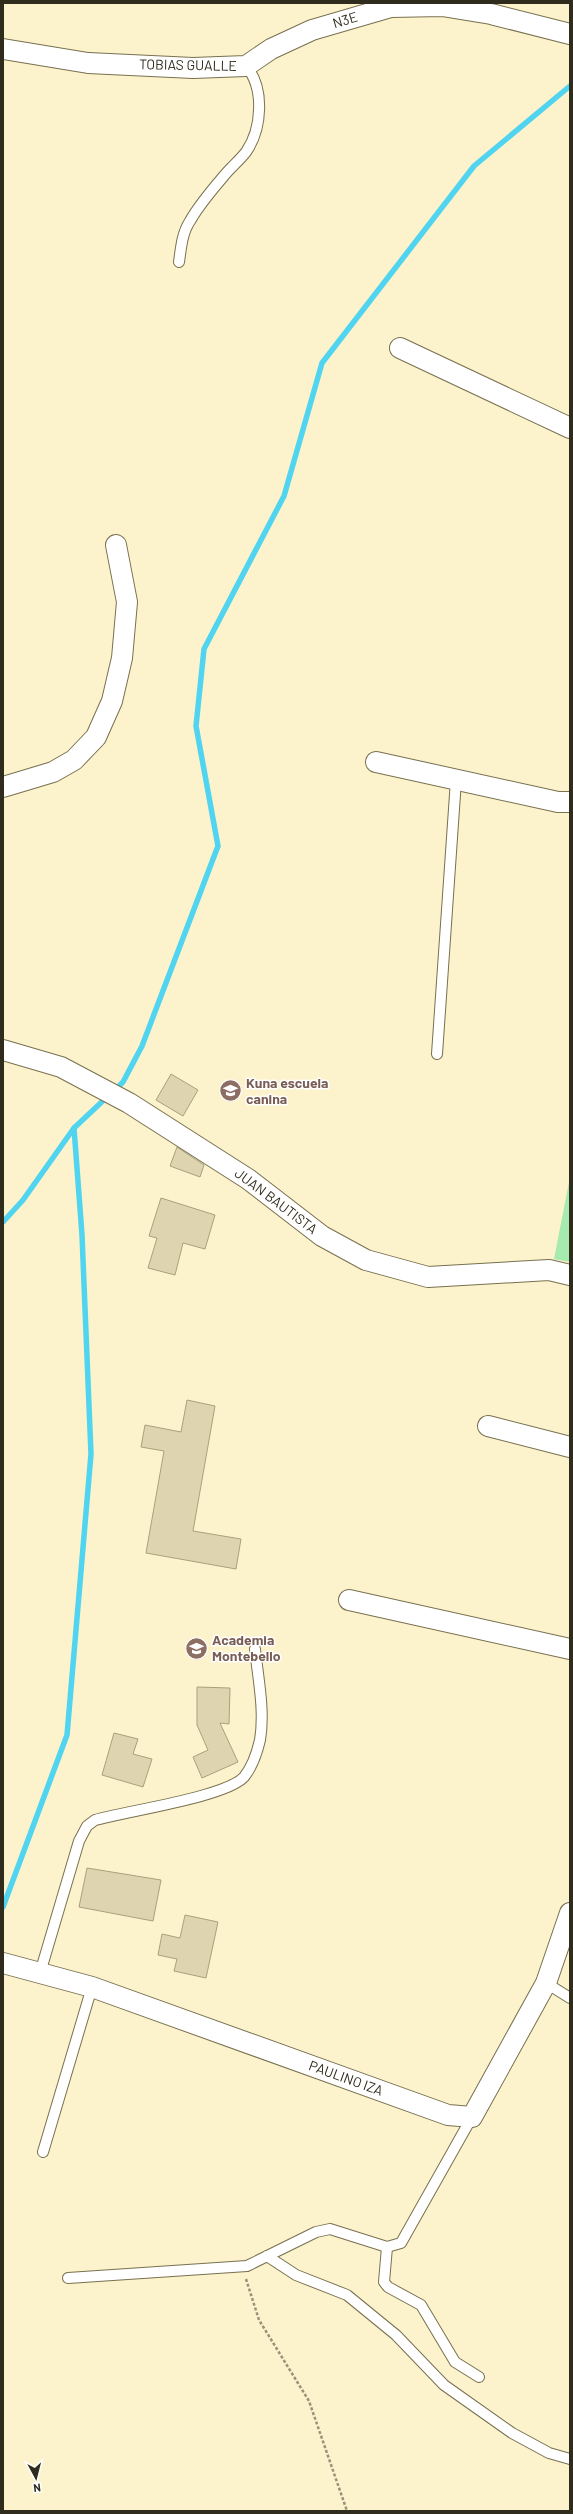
<svg xmlns="http://www.w3.org/2000/svg" width="573" height="2514" viewBox="0 0 573 2514" font-family="Barlow,sans-serif">
<rect width="100%" height="100%" fill="#fcf3cd"/>
<polygon fill="#a6eaaf" points="570,1177 570,1262 554,1259"/>
<g fill="none" stroke-linecap="round" stroke-linejoin="round">
<g stroke="#50d4f0" stroke-width="5.5">
<polyline points="114,1091 123,1082 142,1046 218,846 196,726 204,649 284,496 322,363 474,166 570,86"/>
<polyline points="3,1222 23,1200 74,1128"/>
<polyline points="3,1907 67,1735 91,1454 82,1235 74,1128 107,1097"/>
</g>
</g>
<g fill="#ded5b0" stroke="#a9a07d">
<polygon points="171,1074 198,1090 183,1116 156,1100"/>
<polygon points="177,1147 204,1165 200,1177 170,1166"/>
<polygon points="161,1198 215,1215 205,1249 183,1243 175,1275 148,1268 157,1238 149,1236"/>
<polygon points="187,1400 215,1406 193,1531 241,1539 236,1569 146,1553 164,1451 141,1447 145,1425 181,1432"/>
<polygon points="197,1687 230,1688 229,1724 220,1723 238,1762 202,1778 193,1757 208,1750 197,1725"/>
<polygon points="114,1733 138,1739 133,1754 152,1759 143,1787 102,1775"/>
<polygon points="87,1868 161,1880 153,1921 79,1907"/>
<polygon points="185,1915 218,1922 206,1978 174,1971 177,1959 158,1955 162,1934 180,1938"/>
</g>
<g fill="none" stroke-linecap="round" stroke-linejoin="round">
<defs>
<g id="lane">
<path d="M179,262C181,248 182,233 190,221C199,205 211,191 223,177C230,168 239,161 246,152C262,129 265,88 246,66"/>
<polyline points="437,1054 456,780"/>
<path d="M40,1973L79,1841L87,1826L95,1820C126,1811 226,1797 244,1777C252,1767 257,1753 260,1740C265,1711 258,1678 255,1649"/>
<polyline points="546,1983 570,1998"/>
<polyline points="43,2152 92,1987"/>
<polyline points="387,2247 384,2282 388,2287 421,2305 455,2362 479,2377"/>
<polyline points="267,2256 296,2275 347,2295 396,2335 444,2385 512,2433 549,2453 570,2459"/>
<polyline points="68,2278 247,2266 316,2232 330,2229 387,2247 401,2243 472,2117"/>
</g>
<g id="street">
<polyline points="3,49 88,63 193,68 246,66 271,49 312,30 391,7 442,6 491,14 570,34"/>
<polyline points="400,348 570,428"/>
<polyline points="376,762 558,802 570,802"/>
<polyline points="3,787 53,772 74,760 96,737 112,701 122,658 127,602 116,545"/>
<polyline points="3,1050 61,1067 129,1103 248,1179 322,1236 366,1260 428,1277 549,1270 570,1275"/>
<polyline points="488,1426 570,1447"/>
<polyline points="349,1600 570,1649"/>
<polyline points="3,1963 92,1987 448,2115 472,2117 546,1983 570,1913"/>
</g>
</defs>
<use href="#lane" stroke="#78704f" stroke-width="12"/>
<use href="#street" stroke="#78704f" stroke-width="22"/>
<polyline stroke="#989278" stroke-width="2.5" stroke-dasharray="3 2" stroke-linecap="butt" points="246,2279 259,2320 309,2401 347,2511"/>
<use href="#lane" stroke="#fff" stroke-width="10"/>
<use href="#street" stroke="#fff" stroke-width="20"/>
</g>
<defs>
<symbol id="school-disc" viewBox="-11 -11 22 22"><circle r="9.5" fill="#8d6e63" stroke="#fff"/><path d="M0-5L7-2L0 1L-7-2ZM-4 1L0 2.5L4 1V4Q0 6-4 4Z" fill="#fff"/></symbol>
</defs>
<g fill-rule="evenodd">
<use href="#school-disc" x="218" y="1078" width="25" height="25"/>
<use href="#school-disc" x="184" y="1636" width="25" height="25"/>
</g>
<g text-anchor="middle" stroke-width="3" stroke-linejoin="round" paint-order="stroke">
<g font-size="14" fill="#2f2c1e" stroke="#fff">
<text transform="translate(345 20) rotate(-17)" y="5">N3E</text>
<text transform="translate(188 65) rotate(1)" y="5">TOBIAS GUALLE</text>
<text transform="translate(276 1201) rotate(37)" y="5">JUAN BAUTISTA</text>
<text transform="translate(346 2078) rotate(20)" y="5">PAULINO IZA</text>
</g>
<g font-size="14" font-weight="bold" fill="#785e54" stroke="#fff" text-anchor="start">
<text x="246" y="1088">Kuna escuela<tspan x="246" dy="16">canina</tspan></text>
<text x="212" y="1645">Academia<tspan x="212" dy="16">Montebello</tspan></text>
</g>
</g>
<rect width="573" height="2514" fill="none" stroke="#2f2c1e" stroke-width="8"/>
<g transform="translate(36 2478) rotate(173)" stroke="#ffffff" stroke-width="3" paint-order="stroke">
<path d="M0-3L7 15L0 10L-7 15Z" fill="#2f2c1e"/>
<text y="-6" font-size="11" font-weight="bold" text-anchor="middle" fill="#2f2c1e">N</text>
</g>
</svg>
